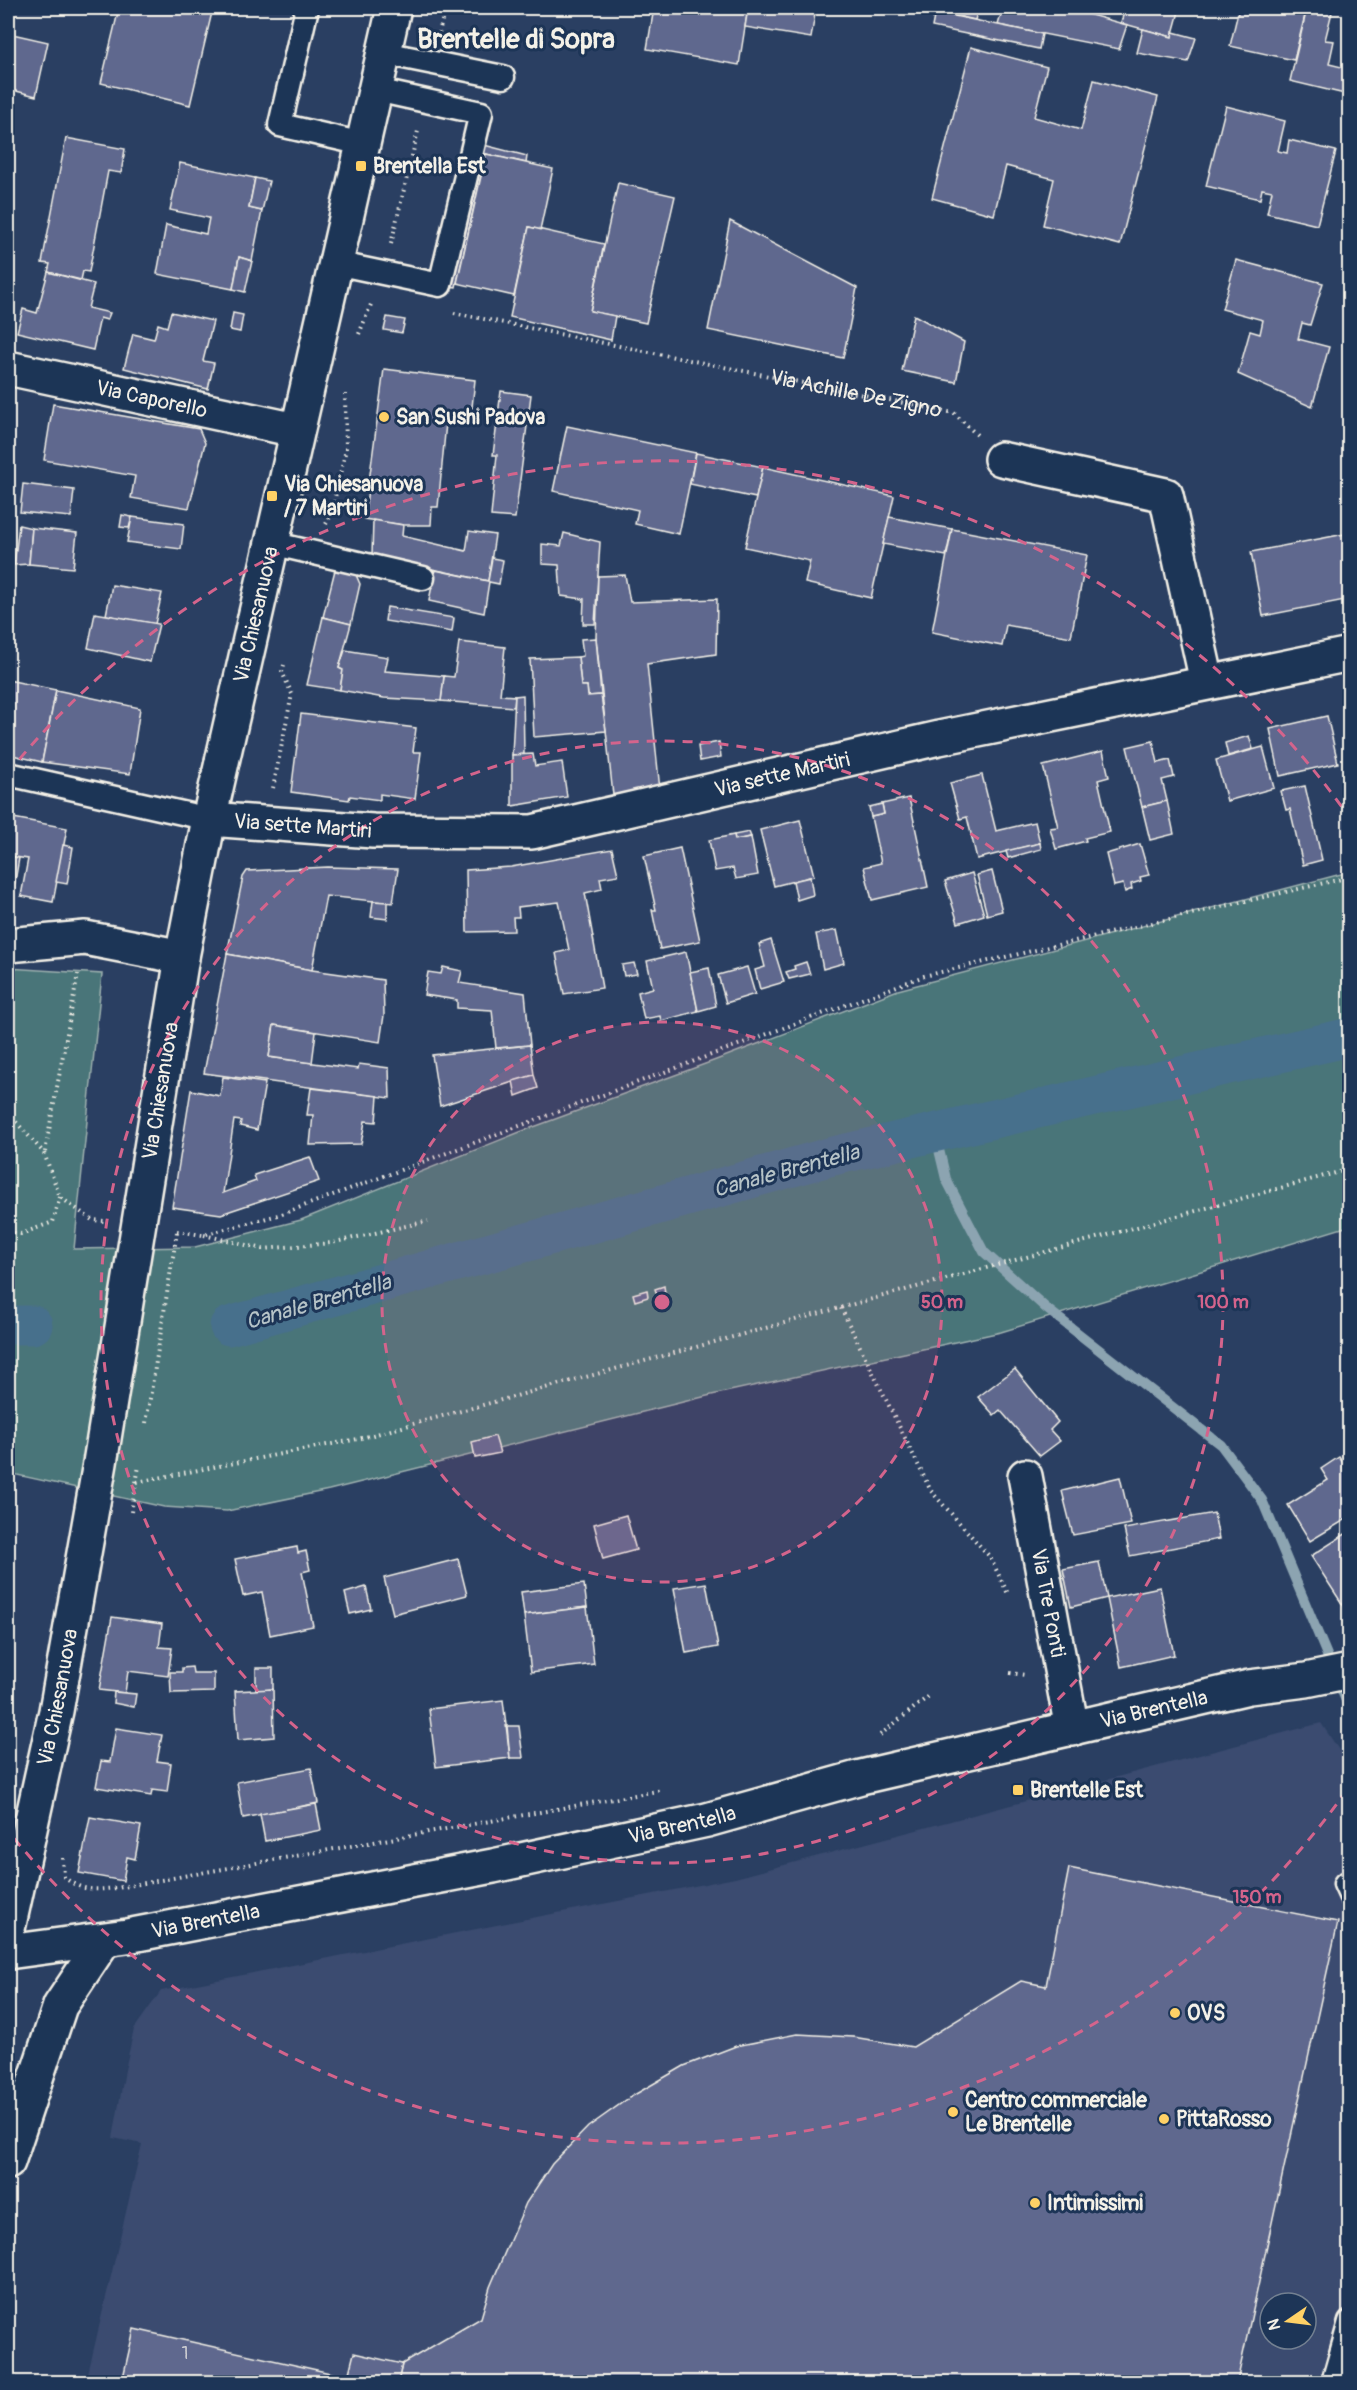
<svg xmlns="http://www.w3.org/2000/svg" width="1357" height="2390" viewBox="0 0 1357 2390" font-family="Pangolin,sans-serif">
<rect width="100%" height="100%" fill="#2a3f62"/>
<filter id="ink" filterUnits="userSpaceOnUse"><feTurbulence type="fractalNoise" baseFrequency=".0167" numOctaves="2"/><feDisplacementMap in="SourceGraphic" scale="12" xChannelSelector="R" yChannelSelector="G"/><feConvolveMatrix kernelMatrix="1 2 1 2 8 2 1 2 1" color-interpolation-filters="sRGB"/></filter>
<g filter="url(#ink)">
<path fill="#3a4b6f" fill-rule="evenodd" d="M1321,1723L1349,1765V2382H86L142,2144L113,2138L125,2070L134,2029L161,1991L735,1878ZM1270,2303H1306V2339H1270Z"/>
<polygon fill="#4a7479" stroke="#9fb2b0" stroke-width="1.5" points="1349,872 1349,1226 1001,1332 707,1396 329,1490 227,1511 164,1507 8,1473 8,968 102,974 74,1249 195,1247 301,1220 520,1132 716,1060 898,990"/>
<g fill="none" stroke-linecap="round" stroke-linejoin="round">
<polyline stroke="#8ca4b1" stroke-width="10" points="935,1133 946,1179 984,1252 1047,1309 1221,1445 1262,1500 1350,1710"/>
<g stroke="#46708c" stroke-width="39">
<polyline points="8,1325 33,1325"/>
<polyline points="229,1326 829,1157 1350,1037"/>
</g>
</g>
<g fill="#5e678e" stroke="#f4f1e8" stroke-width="1.5">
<polygon points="119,8 213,8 190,105 101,83"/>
<polygon points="654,8 672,8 705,13 706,8 748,8 739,65 647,49"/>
<polygon points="748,8 816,8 811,38 745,27"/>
<polygon points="951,8 978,8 975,20 949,14"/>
<polygon points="1003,8 1081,8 1080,12 1127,25 1119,49 998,25"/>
<polygon points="1125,8 1180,8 1172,37 1121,23"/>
<polygon points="1239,8 1291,8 1306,11 1294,60 1230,46"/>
<polygon points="1307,8 1333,8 1325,40 1334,41 1329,64 1350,69 1349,95 1290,81"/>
<polygon points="935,12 1042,34 1039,49 932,27"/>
<polygon points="1143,29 1172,37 1173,32 1196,38 1188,62 1137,53"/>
<polygon points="8,33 48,42 36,96 8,89"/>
<polygon points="971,47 1047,67 1034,117 1081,130 1094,80 1158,97 1120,245 1043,225 1054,179 1006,166 994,215 932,198"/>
<polygon points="1226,106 1285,121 1278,151 1287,153 1289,140 1336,151 1317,225 1267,213 1272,191 1262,189 1260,199 1206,186"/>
<polygon points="66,138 125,149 121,173 108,171 89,272 83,271 81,280 48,272 50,264 42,263"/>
<polygon points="480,144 527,156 526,163 486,154 456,287 449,286"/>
<polygon points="486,154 553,169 540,230 529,227 514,296 457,283"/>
<polygon points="180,163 255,178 249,208 262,211 252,261 239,257 233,289 157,274 166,225 206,234 209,218 170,210"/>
<polygon points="255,178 269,181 262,211 249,208"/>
<polygon points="618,183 675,196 646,323 590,311"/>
<polygon points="730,221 857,288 843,358 708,330"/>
<polygon points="529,227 604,244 590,311 615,316 611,340 510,317"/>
<polygon points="239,257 252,261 245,292 233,289"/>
<polygon points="1236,260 1323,283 1310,325 1302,323 1298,339 1329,347 1312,407 1238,374 1250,331 1260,334 1263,320 1222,309"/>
<polygon points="48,272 94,284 88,308 110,313 107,320 100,318 93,350 17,332 23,309 37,313"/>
<polygon points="171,312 213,321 203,361 214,363 208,389 124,368 133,334 154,339 158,324 167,327"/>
<polygon points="233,313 243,315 240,332 230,330"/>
<polygon points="914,315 964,342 956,382 902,371"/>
<polygon points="387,317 405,320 402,333 384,330"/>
<polygon points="384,369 475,380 471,416 447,412 438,507 432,507 431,525 403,525 364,519"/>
<polygon points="501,391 531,395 515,518 491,516 497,455 493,455"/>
<polygon points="53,404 199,429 205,443 189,508 131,498 135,476 44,460"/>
<polygon points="567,426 696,453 679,534 635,524 638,510 553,491"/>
<polygon points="696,453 763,467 756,498 690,484"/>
<polygon points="763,467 894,496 871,598 805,583 810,561 745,547"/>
<polygon points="23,484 74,490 71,517 20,512"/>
<polygon points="122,515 132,517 129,528 120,527"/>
<polygon points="132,517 184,524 181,549 127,542"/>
<polygon points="889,517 952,529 946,556 883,544"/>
<polygon points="373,520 403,525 402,536 466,551 469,531 495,535 488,581 372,556"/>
<polygon points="19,525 32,528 29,564 14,565"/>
<polygon points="32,528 77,533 73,568 29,564"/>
<polygon points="952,529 1087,555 1071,637 1006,625 1002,646 932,632"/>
<polygon points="564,533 600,542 595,624 583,624 584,599 561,596 559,565 542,564 542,544 561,546"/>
<polygon points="1350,533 1350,599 1263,616 1251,552"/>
<polygon points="492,558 503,560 499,584 489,582 484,613 429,601 435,570 488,581"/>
<polygon points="335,570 356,575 360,584 351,624 323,617"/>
<polygon points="625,575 630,602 717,599 716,654 647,664 660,790 613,795 596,638 598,576"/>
<polygon points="112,585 162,593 155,624 106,615"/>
<polygon points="387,607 454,618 452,632 385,621"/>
<polygon points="95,613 159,624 150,662 88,648"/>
<polygon points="323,617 351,624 339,668 343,670 340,690 307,685"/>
<polygon points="596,638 601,695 588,696 587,686 581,686 578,657 583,656 581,639"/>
<polygon points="459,642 505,647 500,695 515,696 514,707 441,701 444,676 454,677"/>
<polygon points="345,650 388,657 385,671 444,676 441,701 384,698 340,690 343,670 339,668"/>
<polygon points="578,657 581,686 587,686 588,696 601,695 606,731 534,737 530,659"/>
<polygon points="8,680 56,690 42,762 8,754"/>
<polygon points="56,690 140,708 130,774 42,762"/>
<polygon points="523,695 524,754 512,755 515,696"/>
<polygon points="301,714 416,728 413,752 421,752 415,799 380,794 380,800 350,796 349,800 291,792"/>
<polygon points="1327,716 1338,763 1280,776 1270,729"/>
<polygon points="1249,736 1253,749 1228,756 1225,743"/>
<polygon points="1153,741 1158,763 1170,760 1174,777 1162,780 1167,801 1142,807 1127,747"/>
<polygon points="719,742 721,757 700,761 698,746"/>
<polygon points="1263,747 1274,788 1227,801 1216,760"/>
<polygon points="1103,751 1109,777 1098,780 1110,832 1085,838 1086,841 1056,849 1050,828 1058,827 1043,766"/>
<polygon points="533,754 535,766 562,762 567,797 512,806 512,755"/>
<polygon points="982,775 996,831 1035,822 1040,843 977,859 967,817 960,819 950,783"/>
<polygon points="1305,786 1322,860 1303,865 1290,809 1286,810 1281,791"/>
<polygon points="909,798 928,887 872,900 864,867 881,863 871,817 884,814 882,804"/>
<polygon points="1167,801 1174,834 1150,840 1142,807"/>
<polygon points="882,804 884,814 871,817 869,807"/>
<polygon points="8,817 67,828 53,902 21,896 28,859 8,856"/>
<polygon points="800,820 814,876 774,886 760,830"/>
<polygon points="749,832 751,837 735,840 734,835"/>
<polygon points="734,835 735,840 751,837 758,875 736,879 733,868 715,871 709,840"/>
<polygon points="1040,843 1041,849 1008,858 1006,851"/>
<polygon points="1140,844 1149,875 1140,877 1141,881 1131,884 1132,889 1125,892 1123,884 1114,886 1106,854"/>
<polygon points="63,845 73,847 67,884 56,882"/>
<polygon points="680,848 700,941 660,949 652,910 656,910 644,856"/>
<polygon points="612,849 618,875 600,878 602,889 585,893 602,988 564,994 556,953 569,950 559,902 518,907 519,917 513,917 514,931 467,932 466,870 511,867"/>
<polygon points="8,856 19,858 13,893 8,892"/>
<polygon points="328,867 398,869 393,903 326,896 312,970 227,954 243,877 247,871"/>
<polygon points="992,871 1002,911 987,915 977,875"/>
<polygon points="972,873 984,915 958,923 945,881"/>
<polygon points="810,877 813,895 797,900 793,881"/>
<polygon points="373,901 387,902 387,919 371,917"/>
<polygon points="837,930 844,963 823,969 816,934"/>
<polygon points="771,940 784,982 760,989 755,970 765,967 759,944"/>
<polygon points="686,952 698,1011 661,1021 660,1016 644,1019 638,992 653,988 647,961"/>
<polygon points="227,954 312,970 383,980 384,1015 380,1042 274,1025 269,1057 358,1069 359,1064 389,1068 390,1098 204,1073"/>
<polygon points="806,962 810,974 789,979 786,972 795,969 794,966"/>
<polygon points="634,963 637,974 624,976 622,965"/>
<polygon points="443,967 462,971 459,983 525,993 530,1045 496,1048 492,1010 457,1008 457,1000 424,995 428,972 441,974"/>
<polygon points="747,967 755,994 726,1003 718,975"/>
<polygon points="709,968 716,1006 698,1011 690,972"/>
<polygon points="274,1025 316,1032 312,1063 269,1057"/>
<polygon points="530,1045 534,1075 440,1106 432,1055"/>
<polygon points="534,1075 538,1088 516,1096 513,1081"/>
<polygon points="223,1077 265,1083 257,1130 240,1126 241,1121 234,1120 223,1193 256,1181 254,1175 310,1157 319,1181 221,1214 172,1207 191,1090 220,1096"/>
<polygon points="311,1088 378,1096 376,1122 365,1121 361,1144 310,1145 313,1115 307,1115"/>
<polygon points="664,1286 665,1293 657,1295 655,1289"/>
<polygon points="647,1290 648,1297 635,1301 633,1294"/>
<polygon points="1015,1369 1058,1422 1050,1430 1060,1441 1040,1456 1000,1410 994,1415 978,1397"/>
<polygon points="495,1436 500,1453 475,1458 472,1442"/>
<polygon points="1339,1457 1350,1473 1350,1520 1348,1518 1310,1541 1288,1505 1328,1480 1321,1469"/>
<polygon points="1120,1477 1131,1524 1073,1535 1062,1491"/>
<polygon points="1214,1513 1219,1539 1130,1556 1124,1529"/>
<polygon points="626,1515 636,1550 603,1559 594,1524"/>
<polygon points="1350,1531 1350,1616 1311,1556"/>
<polygon points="297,1547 298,1553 306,1551 310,1570 302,1572 313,1626 270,1635 262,1592 243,1596 235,1559"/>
<polygon points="458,1559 467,1595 393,1614 384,1578"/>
<polygon points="1099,1562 1107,1598 1071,1607 1063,1569"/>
<polygon points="706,1583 718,1647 686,1653 674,1588"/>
<polygon points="584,1584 587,1607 524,1615 521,1592"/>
<polygon points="366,1587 371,1609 350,1614 345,1593"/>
<polygon points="1160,1587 1174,1655 1121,1667 1107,1598"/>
<polygon points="587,1607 594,1664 531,1672 524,1615"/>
<polygon points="112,1617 162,1624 159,1647 172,1648 168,1676 128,1671 125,1693 99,1690"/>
<polygon points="192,1667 193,1673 214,1673 214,1692 171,1693 170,1672 182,1672 182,1668"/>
<polygon points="256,1668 273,1668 273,1689 256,1691"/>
<polygon points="273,1689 274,1737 238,1740 235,1691"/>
<polygon points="114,1692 136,1694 134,1707 113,1703"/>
<polygon points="503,1700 510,1758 436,1767 429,1709"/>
<polygon points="507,1726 519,1726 523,1758 510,1758"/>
<polygon points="116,1728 162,1735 157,1761 171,1763 167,1792 152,1790 151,1796 96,1787 101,1761 110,1762"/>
<polygon points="311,1768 318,1803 243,1818 237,1782"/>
<polygon points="316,1804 321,1830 265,1841 260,1814"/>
<polygon points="90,1817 141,1826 135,1859 127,1857 123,1881 79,1873"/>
<polygon points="1069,1868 1338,1922 1237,2382 398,2382 402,2364 481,2318 490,2287 526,2203 552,2164 588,2127 629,2098 684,2066 736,2046 797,2034 853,2037 913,2047 1021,1981 1046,1986"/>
<polygon points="134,2329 348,2377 371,2382 122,2382"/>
<polygon points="354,2353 402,2364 398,2382 371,2382 348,2377"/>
</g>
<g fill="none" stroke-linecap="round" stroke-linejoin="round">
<defs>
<g id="service">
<polyline points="307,8 280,125 363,144"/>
<polyline points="384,53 503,77"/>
<polyline points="335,263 440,285 481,113 376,90"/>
<polyline points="271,543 423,578"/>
<polyline points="8,774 209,819"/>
<polyline points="1345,1884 1350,1895"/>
<polyline points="1333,2382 1350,2322"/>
</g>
<g id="minor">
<path id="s2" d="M8,368L296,430"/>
<polyline points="1001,459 1166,495 1207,682"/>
<polyline points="8,945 85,938 182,957"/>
<path id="s3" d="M1025,1476L1072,1729"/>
<polyline points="8,2162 60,2006 104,1940"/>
</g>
<g id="secondary">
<path id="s4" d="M209,819L373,831L532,832L939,738L1350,654"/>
<path id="s5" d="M8,1952L127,1936L493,1866L707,1820L861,1777L1193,1700L1249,1687L1306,1680L1350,1671"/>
</g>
<g id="primary">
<path id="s6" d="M8,1929L56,1711L100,1463L182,957L209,819L394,8"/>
</g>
</defs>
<use href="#service" stroke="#f4f1e8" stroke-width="27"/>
<use href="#minor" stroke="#f4f1e8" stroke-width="38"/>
<use href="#secondary" stroke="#f4f1e8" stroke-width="38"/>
<use href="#primary" stroke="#f4f1e8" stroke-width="38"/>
<g stroke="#f4f1e8" stroke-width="4" stroke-dasharray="1.5 4.5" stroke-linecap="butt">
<polyline points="439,33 445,8"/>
<polyline points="391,244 418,131"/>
<path id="s1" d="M454,313L954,413L977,435"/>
<polyline points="359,334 372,302"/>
<polyline points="326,524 331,515 346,449 345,394"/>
<polyline points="273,788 292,694 282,672 284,665"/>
<polyline points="8,1113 44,1153 60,1197 92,1220 104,1221"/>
<polyline points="45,1152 78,974"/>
<polyline points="177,1231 203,1235 282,1214 924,976 1350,877"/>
<polyline points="8,1232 21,1234 53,1222 60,1197"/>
<polyline points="204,1235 263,1249 331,1243 428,1221"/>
<polyline points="841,1308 931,1491 990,1557 1009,1596"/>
<polyline points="146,1423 177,1232"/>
<polyline points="137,1482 358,1439 1350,1169"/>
<polyline points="131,1512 139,1466"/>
<polyline points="1010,1673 1025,1675"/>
<polyline points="880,1735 929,1696"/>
<path d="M63,1858L64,1877C82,1892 95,1890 117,1888L663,1790"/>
</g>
<use href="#service" stroke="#1d3557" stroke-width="22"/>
<use href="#minor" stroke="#1d3557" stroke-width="33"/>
<use href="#secondary" stroke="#1d3557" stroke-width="33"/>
<use href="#primary" stroke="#1d3557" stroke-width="33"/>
</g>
</g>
<circle cx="662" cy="1302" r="280" fill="#d4648c" fill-opacity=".12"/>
<g fill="none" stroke="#d4648c" stroke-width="3" stroke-dasharray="10 8">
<circle cx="662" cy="1302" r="280"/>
<circle cx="662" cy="1302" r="561"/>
<path d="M1347 1790A841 841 0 0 1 8 1831M8 773A841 841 0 0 1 1347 814"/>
</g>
<g fill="#ffd166" stroke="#1d3557" stroke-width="2">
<rect x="355" y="160" width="12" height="12" rx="3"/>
<circle cx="384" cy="417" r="6"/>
<rect x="266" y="490" width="12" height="12" rx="3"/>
<rect x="1012" y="1784" width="12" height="12" rx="3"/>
<circle cx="1175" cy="2013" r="6"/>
<circle cx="953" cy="2112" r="6"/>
<circle cx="1164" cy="2119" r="6"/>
<circle cx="1035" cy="2203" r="6"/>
</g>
<g text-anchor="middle" stroke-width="6" stroke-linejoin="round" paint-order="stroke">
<g font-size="18" fill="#ceced2">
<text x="185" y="2359">1</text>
</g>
<g font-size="21" font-weight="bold" fill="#f4f1e8" stroke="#1d3557" text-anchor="start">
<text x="373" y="173">Brentella Est</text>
<text x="396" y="424">San Sushi Padova</text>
<text x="284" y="491">Via Chiesanuova<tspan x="284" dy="24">/ 7 Martiri</tspan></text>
<text x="1030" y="1797">Brentelle Est</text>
<text x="1187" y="2020">OVS</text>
<text x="965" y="2107">Centro commerciale<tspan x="965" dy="24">Le Brentelle</tspan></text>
<text x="1176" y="2126">PittaRosso</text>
<text x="1047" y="2210">Intimissimi</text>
</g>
<g font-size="21" fill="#f4f1e8" stroke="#1d3557">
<text dy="7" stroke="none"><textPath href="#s1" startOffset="410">Via Achille De Zigno</textPath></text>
<text dy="7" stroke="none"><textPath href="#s2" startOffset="147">Via Caporello</textPath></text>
<text dy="7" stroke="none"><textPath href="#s6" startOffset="1338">Via Chiesanuova</textPath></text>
<text dy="7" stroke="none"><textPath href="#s4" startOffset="580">Via sette Martiri</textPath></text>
<text dy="7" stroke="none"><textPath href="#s4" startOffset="94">Via sette Martiri</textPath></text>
<text dy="7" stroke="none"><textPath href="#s6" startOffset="852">Via Chiesanuova</textPath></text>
<text dy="7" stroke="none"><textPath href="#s3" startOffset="129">Via Tre Ponti</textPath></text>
<text dy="7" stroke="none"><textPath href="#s6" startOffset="237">Via Chiesanuova</textPath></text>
<text dy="7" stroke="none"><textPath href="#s5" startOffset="1172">Via Brentella</textPath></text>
<text dy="7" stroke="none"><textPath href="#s5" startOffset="686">Via Brentella</textPath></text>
<text dy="7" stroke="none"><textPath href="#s5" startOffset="200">Via Brentella</textPath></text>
</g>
<g font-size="22" font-style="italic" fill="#b7c4c8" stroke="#1d3557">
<text transform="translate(786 1170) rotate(-15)" y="8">Canale Brentella</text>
<text transform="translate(318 1301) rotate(-16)" y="8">Canale Brentella</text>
</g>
<g font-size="27" font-weight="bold" fill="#f4f1e8" stroke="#1d3557">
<text x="516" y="48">Brentelle di Sopra</text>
</g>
</g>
<circle cx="662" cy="1302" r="9" fill="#d4648c" stroke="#1d3557" stroke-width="3"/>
<g font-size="18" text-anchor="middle" font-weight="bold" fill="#d4648c" stroke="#1d3557" stroke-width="6" stroke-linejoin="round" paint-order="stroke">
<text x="942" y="1308">50 m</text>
<text x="1223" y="1308">100 m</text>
<text x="1257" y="1903">150 m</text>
</g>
<rect width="1357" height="2390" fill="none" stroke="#1d3557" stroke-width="30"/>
<rect x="15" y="15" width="1327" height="2360" fill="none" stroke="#f4f1e8" stroke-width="2" filter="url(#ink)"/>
<g transform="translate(1288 2321) rotate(256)"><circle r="28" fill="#1d3557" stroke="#738091" stroke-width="1.5"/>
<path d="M0-4.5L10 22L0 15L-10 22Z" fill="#ffd166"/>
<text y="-9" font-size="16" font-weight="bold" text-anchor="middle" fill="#f4f1e8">N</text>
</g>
</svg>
